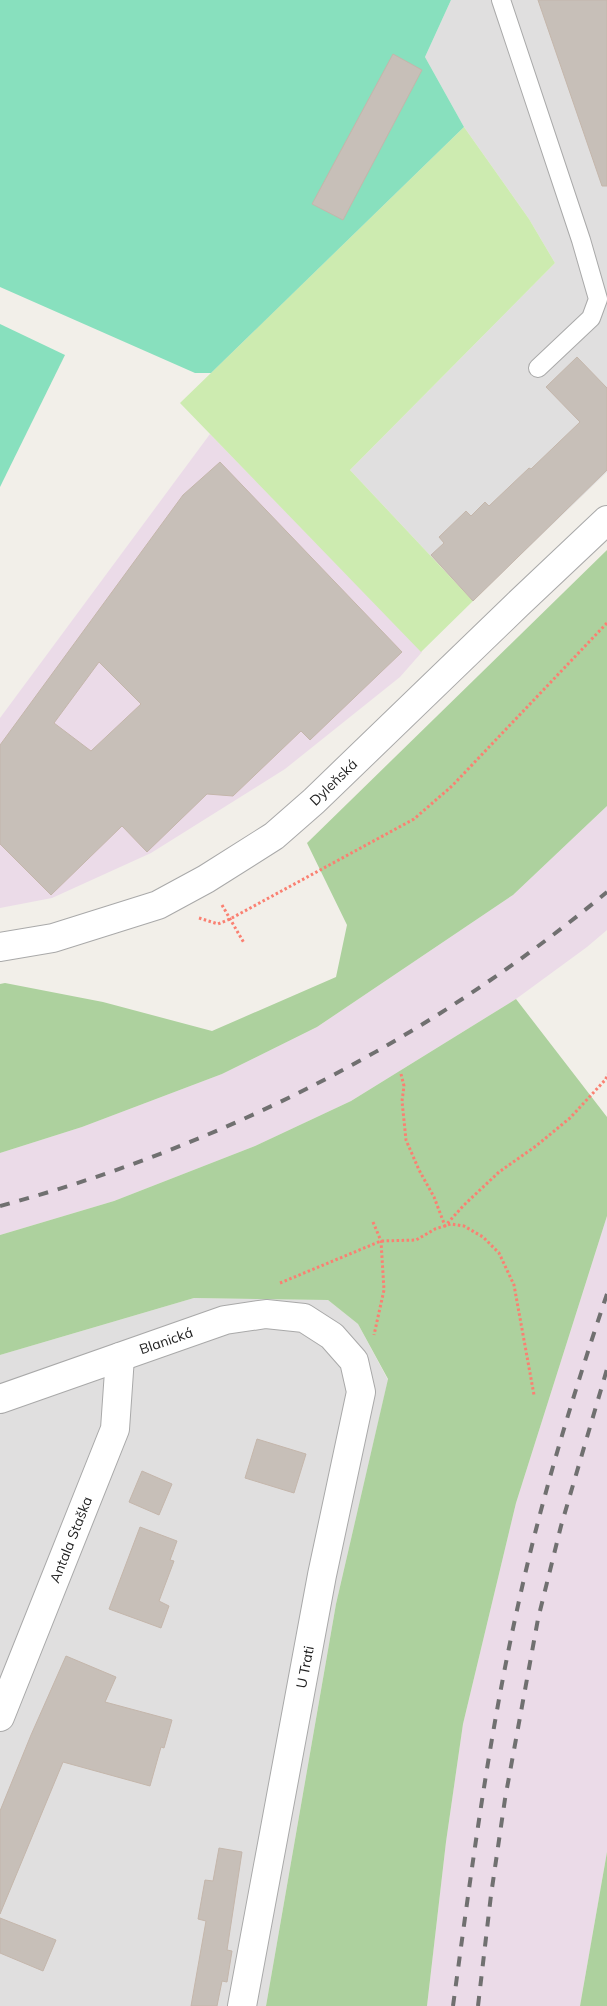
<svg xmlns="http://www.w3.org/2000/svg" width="607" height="2006" viewBox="0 0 607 2006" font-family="Mulish,sans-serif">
<rect width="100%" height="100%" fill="#f2efe9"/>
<g fill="#e0dfdf">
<polygon points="451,0 607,0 607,472 473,601 350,470 555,263 529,219 464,127 425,57"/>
<polygon points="194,1298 328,1300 358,1324 388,1380 336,1604 266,2006 0,2006 0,1355"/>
</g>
<g fill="#ebdbe8">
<polygon points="210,434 422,652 400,677 285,769 151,853 52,898 0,908 0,718"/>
<polygon points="607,806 607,930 587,947 516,999 351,1101 255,1146 114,1201 0,1235 0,1153 82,1127 222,1074 317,1027 513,895"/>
<polygon points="607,1216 607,1852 580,2006 427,2006 446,1842 463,1724 516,1503"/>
</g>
<polygon fill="#cdebb0" points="464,127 529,219 555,263 350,470 473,601 421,652 180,403"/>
<g fill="#add19e">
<polygon points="607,550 607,806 513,895 317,1027 222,1074 82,1127 0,1153 0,984 5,983 103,1002 212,1031 336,977 347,925 307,843"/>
<polygon points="516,999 607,1117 607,1216 516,1503 463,1724 446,1842 427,2006 266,2006 336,1604 388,1379 358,1324 328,1300 194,1298 0,1355 0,1235 114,1201 255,1146 351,1101"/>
<polygon points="607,1852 607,2006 580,2006"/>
</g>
<g fill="#88e0be">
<polygon points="0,0 451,0 425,57 464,127 211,373 195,373 0,287"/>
<polygon points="0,324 65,355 0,487"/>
</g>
<g fill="#c7bfb8" stroke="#c4b6ab" fill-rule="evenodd">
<polygon points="538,0 607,0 607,186 602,186"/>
<polygon points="393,54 422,70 343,220 312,204"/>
<polygon points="577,357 607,388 607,470 473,601 431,555 444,543 439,537 466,511 471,516 485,502 489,506 529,468 531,469 580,422 546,387"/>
<path d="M220,462L402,652L310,740L301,731L233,796L207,794L147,852L122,826L51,895L0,844V745L183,495ZM99,662L141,704L91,751L54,723Z"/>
<polygon points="257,1439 306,1454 294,1493 245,1478"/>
<polygon points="142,1471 172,1484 159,1515 129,1502"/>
<polygon points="140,1527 177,1541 170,1560 174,1561 159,1601 169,1606 161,1628 109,1609"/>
<polygon points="66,1656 116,1677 105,1702 172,1720 164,1748 161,1747 150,1786 63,1762 0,1914 0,1811 31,1735"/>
<polygon points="219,1848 242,1852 227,1950 232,1951 227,1982 222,1981 217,2006 191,2006 206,1921 198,1919 205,1880 213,1881"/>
<polygon points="0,1918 56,1940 43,1971 0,1953"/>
</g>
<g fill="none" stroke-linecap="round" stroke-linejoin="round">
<defs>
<polyline id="service" points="501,0 581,240 598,299 591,318 538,368"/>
<g id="minor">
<path id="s1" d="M0,947L53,938L158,905L206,879L274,836L314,801L517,605L607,520"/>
<path id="s2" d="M0,1399L225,1320L266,1314L304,1318L332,1336L354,1361L361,1392L322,1575L242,2006"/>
<path id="s3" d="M0,1717L115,1429L120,1357"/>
</g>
</defs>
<use href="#service" stroke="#a9a9a9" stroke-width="20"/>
<use href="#minor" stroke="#a9a9a9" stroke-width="30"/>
<g stroke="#fa8072" stroke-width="3" stroke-dasharray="2.5 2.5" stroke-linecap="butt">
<polyline points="222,905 244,943"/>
<polyline points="199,918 218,924 230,919 414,819 452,786 607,623"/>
<polyline points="401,1074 404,1086 402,1101 406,1140 419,1170 434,1197 445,1226 464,1205 499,1172 536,1146 570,1118 606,1079 607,1074"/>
<polyline points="373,1222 381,1241 384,1290 374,1335"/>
<polyline points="280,1283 381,1241 416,1240 435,1229 451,1224 464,1226 483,1237 499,1253 514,1285 534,1395"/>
</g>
<use href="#service" stroke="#fff" stroke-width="18"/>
<use href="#minor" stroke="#fff" stroke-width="28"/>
<g stroke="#707070" stroke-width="4" stroke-dasharray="10 10" stroke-linecap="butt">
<path d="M0,1206C223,1146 430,1039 607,892"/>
<path d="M453,2006C471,1874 488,1741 517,1610C540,1503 572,1398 607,1294"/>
<polyline points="478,2006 491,1895 505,1799 538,1619 561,1526 607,1369"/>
</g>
</g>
<g text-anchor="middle" stroke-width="4.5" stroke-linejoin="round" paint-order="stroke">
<g font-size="14" fill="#222" stroke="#fff">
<text dy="5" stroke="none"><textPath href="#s1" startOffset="379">Dyleňská</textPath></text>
<text dy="5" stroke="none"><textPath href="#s2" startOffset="176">Blanická</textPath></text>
<text dy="5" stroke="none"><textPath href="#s3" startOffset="191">Antala Staška</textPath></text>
<text transform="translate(305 1667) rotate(-79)" y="5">U Trati</text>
</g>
</g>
</svg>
